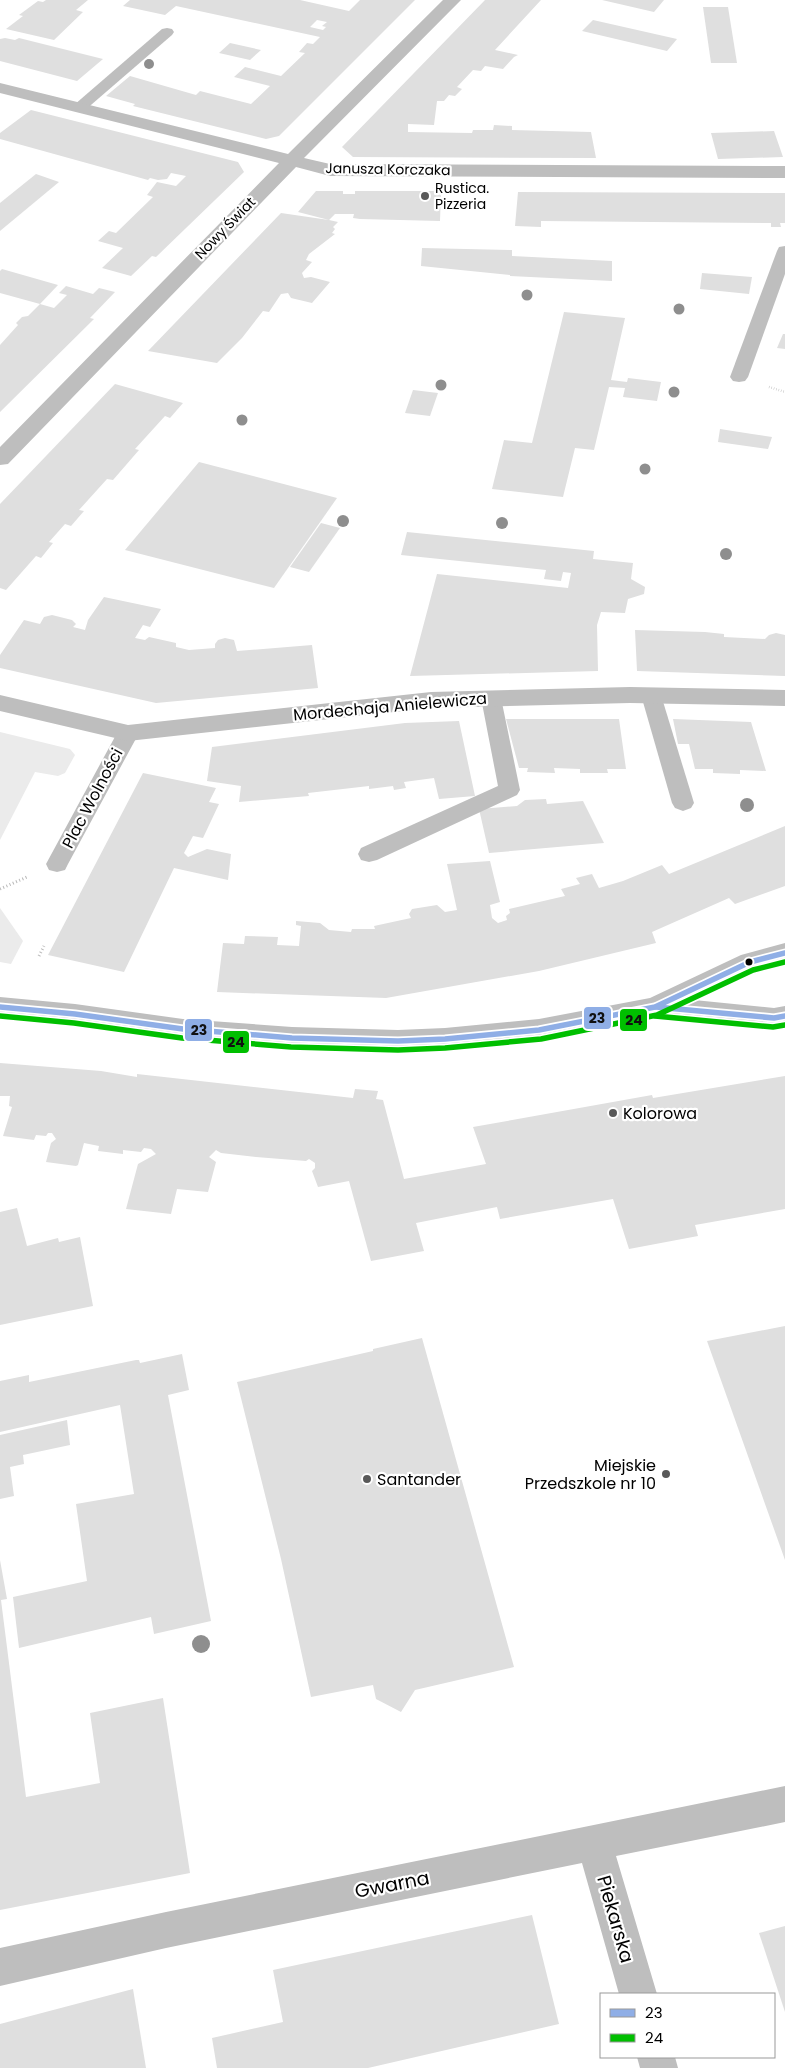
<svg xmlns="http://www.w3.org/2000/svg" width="785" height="2068" viewBox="0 0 785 2068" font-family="Poppins,sans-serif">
<rect width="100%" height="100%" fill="#fff"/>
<g fill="#ebebeb">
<polygon points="0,732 70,749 75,755 65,773 58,776 35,772 0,840"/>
<polygon points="0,908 23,941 11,964 0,962"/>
</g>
<g fill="#dfdfdf" fill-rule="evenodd">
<polygon points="46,0 88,0 76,10 83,12 54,40 6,29 23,16 19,15 38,1 43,2"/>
<path d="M130,0H300L349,11L360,0H415L279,136L266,139L133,106L135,104L106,96L130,76L196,95L200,91L251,104L270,86L234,77L245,67L281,76L305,53L299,52L307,43L313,44L320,37L176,6L165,15L123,6ZM317,20L327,22L322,26L326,27L323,30L310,27Z"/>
<polygon points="485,0 541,0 495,50 518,55 514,57 503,69 485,66 481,71 473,70 457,87 462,89 455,96 449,95 444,101 437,101 434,125 408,124 408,132 472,133 473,130 493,130 494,125 512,126 512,130 591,132 596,158 353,157 342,147"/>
<polygon points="602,0 664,0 654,12"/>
<polygon points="703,7 728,7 737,63 711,63"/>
<polygon points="593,20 677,39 667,51 582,31"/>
<polygon points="5,38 15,40 19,38 103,59 77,81 0,61 0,39"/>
<polygon points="230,43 261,50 250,60 219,53"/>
<polygon points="31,110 238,162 244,172 156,257 152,256 131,276 102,268 123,248 98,241 109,231 116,233 153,197 147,195 157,182 176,186 186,176 171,173 167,179 158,180 150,178 148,180 0,139 0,133"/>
<polygon points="774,131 783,157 718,159 711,133"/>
<polygon points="36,174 59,182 0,231 0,203"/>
<polygon points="316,191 343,191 343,194 355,194 355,191 441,191 440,221 360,219 353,218 354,214 335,214 329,220 338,222 333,227 335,229 332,233 335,234 309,254 306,260 312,262 302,273 304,278 311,277 330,282 312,303 291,298 288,293 281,294 269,312 263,311 242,338 217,363 148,351 281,213 329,220 298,212"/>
<polygon points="518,192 785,193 785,223 780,223 781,227 771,227 771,223 541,221 541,227 515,226"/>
<polygon points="422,248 512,250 512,256 612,261 612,281 510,276 510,275 421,266"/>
<polygon points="2,269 58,285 40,304 0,293 0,271"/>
<polygon points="702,273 752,277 749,294 700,289"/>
<polygon points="66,286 93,294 99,288 115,292 90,318 94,319 0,412 0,345 18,325 16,323 22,317 28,316 40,304 54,308 67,295 59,293"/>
<polygon points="564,312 625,318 611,380 627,382 628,378 661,382 657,401 623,397 625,388 609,387 594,450 575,448 563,497 492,489 504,440 532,443"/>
<polygon points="783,334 785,334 785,349 777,348"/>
<polygon points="115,384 183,403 170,418 165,416 135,449 139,450 113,480 107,479 79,510 84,511 71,526 65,524 49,542 53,543 41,558 36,556 6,590 0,588 0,504"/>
<polygon points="413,390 438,393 430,416 405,413"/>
<polygon points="720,429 752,434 772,437 768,449 718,442"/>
<polygon points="199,462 337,498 274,588 125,550"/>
<polygon points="321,523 340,528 309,572 290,567"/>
<polygon points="407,532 594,551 593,559 633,563 631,579 645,587 644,594 628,599 625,613 601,612 597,625 598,671 410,676 437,574 568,588 571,573 563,572 561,581 544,579 546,570 401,555"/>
<polygon points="104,597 161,609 150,627 143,625 135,638 145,640 149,637 176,643 176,647 189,650 215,648 215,644 218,640 225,638 234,640 237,651 312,645 318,688 156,703 0,668 0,655 24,620 40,624 44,617 52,615 72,620 76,624 73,627 85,630 88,620"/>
<polygon points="635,630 705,632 724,634 724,637 765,639 769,635 776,633 785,635 785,676 637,671"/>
<polygon points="506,719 619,719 626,769 607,769 608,773 580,773 580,769 554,768 555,773 527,772 528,768 519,768"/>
<polygon points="673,719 751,722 766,771 740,770 740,774 713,773 713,769 695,769 689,744 678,744"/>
<polygon points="459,721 475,796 439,799 434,778 404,782 406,788 394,790 393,786 369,789 369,786 308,793 309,796 239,802 241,786 207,781 212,747 405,723"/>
<polygon points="143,773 216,788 209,802 219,804 203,838 193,836 184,853 188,857 207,849 231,854 228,880 174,868 124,972 48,955"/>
<polygon points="546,799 547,804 583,801 604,843 489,853 479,809 517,806 525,800"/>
<polygon points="785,826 785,886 735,904 729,898 652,932 656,943 539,971 386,998 217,992 223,943 244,944 245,936 278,937 277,945 299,946 301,926 296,925 296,921 320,923 329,930 351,932 352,929 375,929 374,926 411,918 409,914 412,909 437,905 445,912 457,910 447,864 490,861 500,902 490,905 492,918 498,923 507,920 506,916 510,913 509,909 565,896 561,889 580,884 576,878 592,874 599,888 623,881 662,865 669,874"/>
<polygon points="0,1063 101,1071 137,1077 137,1074 353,1098 355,1089 378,1091 376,1099 383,1100 404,1179 486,1164 473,1127 652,1095 653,1098 785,1076 785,1209 695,1225 698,1236 629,1249 613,1199 500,1219 497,1207 416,1223 424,1251 371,1261 349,1181 318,1187 312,1171 315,1168 315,1163 309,1159 306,1161 256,1157 221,1153 216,1150 209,1157 216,1162 208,1192 177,1189 171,1214 126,1209 138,1164 156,1154 151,1149 144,1148 141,1152 123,1150 123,1154 98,1151 99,1146 84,1143 78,1165 76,1166 46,1162 51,1143 56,1139 52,1133 48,1133 46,1136 36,1135 34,1140 3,1136 12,1107 9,1106 10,1096 0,1096"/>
<polygon points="17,1208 27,1246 58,1238 59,1242 80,1237 93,1306 0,1325 0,1212"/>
<polygon points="785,1326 785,1560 707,1341"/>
<polygon points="422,1338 514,1667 415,1690 401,1712 376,1699 373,1685 311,1697 281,1559 237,1382 373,1351 373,1349"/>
<polygon points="182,1354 189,1390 168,1395 211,1621 154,1634 151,1617 19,1648 13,1597 87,1581 76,1504 134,1494 120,1405 0,1432 0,1381 29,1375 29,1382 136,1360 139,1360 140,1363"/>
<polygon points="67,1420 70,1445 23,1455 24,1464 10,1467 14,1496 0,1499 0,1435"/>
<polygon points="0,1560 7,1599 1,1600 26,1797 100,1783 90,1713 163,1698 190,1873 0,1910"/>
<polygon points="532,1915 559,2024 368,2068 217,2068 212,2038 283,2022 273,1970"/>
<polygon points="785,1926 785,2012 759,1933"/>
<polygon points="133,1989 146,2068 0,2068 0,2024"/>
</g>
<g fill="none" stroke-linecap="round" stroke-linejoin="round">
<polyline stroke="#b9b9b9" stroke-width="2.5" stroke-dasharray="0.5 2" stroke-linecap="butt" points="769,387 785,392"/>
<g stroke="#b9b9b9" stroke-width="3" stroke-dasharray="1 2.5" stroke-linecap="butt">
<polyline points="0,889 27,877"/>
<polyline points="39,956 44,946"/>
</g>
<g fill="#bebebe" fill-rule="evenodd">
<polygon points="167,28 172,29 174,32 172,35 84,111 74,111 71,108 74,105 162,29"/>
<polygon points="785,246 785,274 748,377 745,381 739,382 733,381 730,377 777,251 779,247"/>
<polygon points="651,688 658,690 661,695 694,803 691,808 683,811 675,808 672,803 641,695 644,690"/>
<polygon points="491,691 498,693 501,698 520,790 517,795 377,860 369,862 361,860 358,854 361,848 498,786 481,698 484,693"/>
<polygon points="128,726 135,728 139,733 68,864 65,870 57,872 49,870 46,864 117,733 121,728"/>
</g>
<g fill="#bebebe" fill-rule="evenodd">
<polygon points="443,0 461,0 304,158 330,164 785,166 785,178 330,176 296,167 8,464 0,465 0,447 279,163 0,93 0,83 288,154"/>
<polygon points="630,687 785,690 785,706 630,703 431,708 128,741 0,711 0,695 128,725 431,692"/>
<polygon points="785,1786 785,1822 616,1856 657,1994 619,1994 582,1863 166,1948 0,1986 0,1948 166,1912"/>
<polygon points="637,2057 675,2057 678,2068 640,2068"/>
</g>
<polygon fill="#bebebe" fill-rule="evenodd" points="785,943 785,963 757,970 694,1000 774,1008 785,1006 785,1026 774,1028 656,1017 539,1041 445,1050 398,1052 292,1049 183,1039 75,1024 0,1017 0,997 75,1004 183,1019 292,1027 398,1030 445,1028 539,1019 650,998 741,955"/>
<defs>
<g id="bus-1">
<polyline points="0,1007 75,1014 183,1029 292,1038 398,1041 445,1039 539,1030 655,1007 750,962 785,953"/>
<polyline points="656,1007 774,1018 785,1016"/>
</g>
<g id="bus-2">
<polyline points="0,1016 74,1023 182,1038 291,1047 398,1050 445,1048 541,1039 657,1015 753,970 785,962"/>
<polyline points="655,1016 773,1027 785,1025"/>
</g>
</defs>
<use href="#bus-1" stroke="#fff" stroke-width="9"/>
<use href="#bus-2" stroke="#fff" stroke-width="9"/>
<use href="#bus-1" stroke="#8faee6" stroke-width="5.5"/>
<use href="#bus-2" stroke="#00bf00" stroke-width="5.5"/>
</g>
<g fill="#8e8e8e">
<circle cx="149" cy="64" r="5"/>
<circle cx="527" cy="295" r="5.5"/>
<circle cx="679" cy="309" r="5.5"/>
<circle cx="441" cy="385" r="5.5"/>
<circle cx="674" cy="392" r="5.5"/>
<circle cx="242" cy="420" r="5.5"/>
<circle cx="645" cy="469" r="5.5"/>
<circle cx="343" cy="521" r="6"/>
<circle cx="502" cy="523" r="6"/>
<circle cx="726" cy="554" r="6"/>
<circle cx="747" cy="805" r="7"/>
<circle cx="201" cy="1644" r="9"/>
</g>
<g fill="#595959" stroke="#fff" stroke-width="2">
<circle cx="425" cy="196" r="5"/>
<circle cx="613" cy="1113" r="5"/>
<circle cx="666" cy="1474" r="5"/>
<circle cx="367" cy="1479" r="5"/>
</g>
<circle fill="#000" stroke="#fff" stroke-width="2" cx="749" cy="962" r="4.5"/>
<g text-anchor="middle" stroke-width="4.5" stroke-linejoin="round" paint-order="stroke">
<g font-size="14" fill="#000" stroke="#fff">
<text transform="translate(388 169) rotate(1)" y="5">Janusza Korczaka</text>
<text transform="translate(225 228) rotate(-46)" y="5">Nowy Świat</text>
</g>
<g font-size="14" fill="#000" stroke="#fff" text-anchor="start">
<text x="435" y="193">Rustica.<tspan x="435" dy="16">Pizzeria</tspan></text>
</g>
<g font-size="16" fill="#000" stroke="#fff">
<text transform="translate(390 706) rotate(-5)" y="6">Mordechaja Anielewicza</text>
<text transform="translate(92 798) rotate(-62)" y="6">Plac Wolności</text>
</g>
<g font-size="16" fill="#000" stroke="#fff" text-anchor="start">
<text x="623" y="1119">Kolorowa</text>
<text x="656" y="1471" text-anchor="end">Miejskie<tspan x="656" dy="18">Przedszkole nr 10</tspan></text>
<text x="377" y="1485">Santander</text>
</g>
<g font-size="19" fill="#000" stroke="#fff">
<text transform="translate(392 1884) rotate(-11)" y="7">Gwarna</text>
<text transform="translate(616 1919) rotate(74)" y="7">Piekarska</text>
</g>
</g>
<g stroke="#fff" stroke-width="2">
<rect x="583" y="1006" width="29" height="24" rx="5" fill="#8faee6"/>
<rect x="619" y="1008" width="29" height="24" rx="5" fill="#00bf00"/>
<rect x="184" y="1018" width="29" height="24" rx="5" fill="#8faee6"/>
<rect x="222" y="1030" width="28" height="24" rx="5" fill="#00bf00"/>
</g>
<g font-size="14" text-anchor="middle" font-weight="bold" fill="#111">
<text x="597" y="1023">23</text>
<text x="634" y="1025">24</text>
<text x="199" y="1035">23</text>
<text x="236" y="1047">24</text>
</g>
<rect x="600" y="1993" width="175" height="65" fill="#ffffff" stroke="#999999"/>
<rect x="610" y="2009" width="25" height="8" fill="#8faee6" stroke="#999999"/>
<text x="645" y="2018" font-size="15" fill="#000000">23</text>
<rect x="610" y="2034" width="25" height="8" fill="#00bf00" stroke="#999999"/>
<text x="645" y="2043" font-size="15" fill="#000000">24</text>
</svg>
